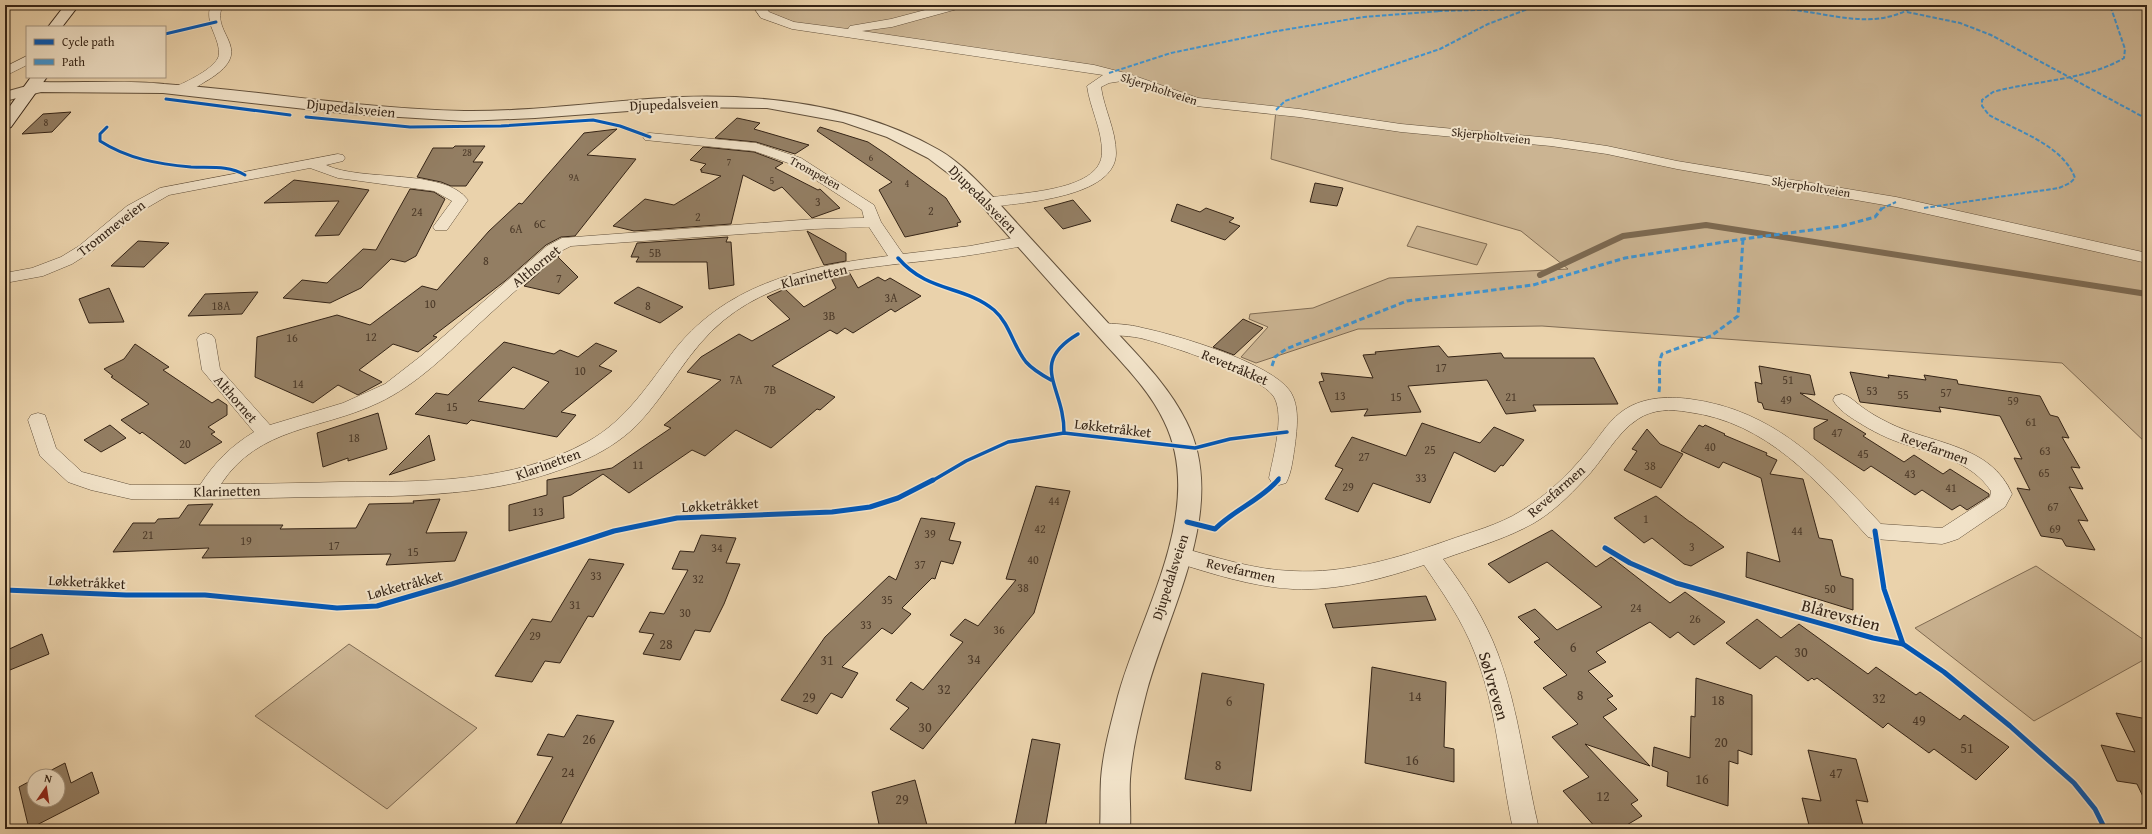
<svg xmlns="http://www.w3.org/2000/svg" width="2152" height="834" viewBox="0 0 2152 834" font-family="'Gentium Book Plus',serif">
<rect width="100%" height="100%" fill="#ead2ab"/>
<filter id="stains"><feTurbulence type="fractalNoise" baseFrequency=".005" numOctaves="4"/><feColorMatrix values="0 0 0 0 .2 0 0 0 0 .09 0 0 0 0 .02 0 0 0 .5 -.17"/></filter>
<radialGradient id="worn" r=".72"><stop offset=".6" stop-color="#630" stop-opacity="0"/><stop offset="1" stop-color="#630" stop-opacity=".3"/></radialGradient>
<g fill="#cbb492" stroke="#806c54">
<polygon points="757,5 2147,5 2147,444 2062,363 1542,326 1358,329 1256,363 1241,357 1268,327 1249,319 1250,314 1313,308 1389,278 1568,269 1521,231 1271,159 1276,110 1207,104 1121,77 789,25"/>
<polygon points="1417,226 1487,244 1477,265 1407,246"/>
<polygon points="2036,566 2147,642 2147,658 2034,721 1915,628"/>
<polygon points="349,644 477,728 387,809 255,716"/>
</g>
<g fill="none" stroke-linecap="round" stroke-linejoin="round">
<polyline stroke="#7c6951" stroke-width="6" points="1540,275 1623,236 1706,225 2147,294"/>
</g>
<g fill="#937e63" stroke="#352416" fill-rule="evenodd">
<polygon points="71,112 52,132 22,134 43,114"/>
<polygon points="737,118 760,123 754,129 809,145 795,154 756,142 715,138"/>
<polygon points="820,127 868,142 886,154 946,198 961,222 957,223 958,226 905,237 879,190 892,182 817,131"/>
<polygon points="617,129 587,155 636,159 575,236 561,237 546,245 505,281 433,336 437,337 418,352 393,344 359,370 382,382 358,395 338,385 313,403 255,377 257,337 337,315 370,325 422,286 437,290 489,231 519,203 522,204 584,133"/>
<polygon points="455,146 485,146 473,162 483,162 466,186 451,186 441,182 417,177 433,148 453,148"/>
<polygon points="703,147 754,152 783,163 775,168 818,190 820,189 840,208 812,218 782,187 774,191 743,175 731,224 634,231 613,226 645,199 674,205 721,176 701,172 702,170 700,170 706,164 690,160"/>
<polygon points="294,180 349,187 369,190 339,235 315,236 339,201 264,203"/>
<polygon points="1315,183 1343,188 1337,206 1310,202"/>
<polygon points="410,189 434,192 445,199 416,256 405,262 391,259 361,288 330,303 283,298 302,280 327,283 363,249 376,250"/>
<polygon points="1073,200 1091,221 1063,229 1044,208"/>
<polygon points="1177,204 1200,212 1206,208 1234,218 1229,222 1240,226 1225,240 1171,221"/>
<polygon points="807,231 846,253 846,261 824,265"/>
<polygon points="728,237 726,242 731,242 734,285 709,289 707,262 636,262 639,257 631,257 637,243"/>
<polygon points="138,241 169,243 144,267 111,266"/>
<polygon points="562,252 558,257 578,277 559,294 524,286"/>
<polygon points="849,272 858,288 878,277 885,281 890,278 921,296 895,312 891,309 853,333 845,328 837,334 830,330 772,366 835,397 820,410 817,409 771,448 736,430 705,456 692,450 629,493 603,474 571,495 563,497 564,518 509,531 509,505 547,495 547,480 612,468 671,428 664,425 721,380 687,372 701,357 739,334 752,341 790,319 767,297 785,289 804,307 836,288 830,276"/>
<polygon points="638,287 683,307 660,323 614,303"/>
<polygon points="109,288 124,322 89,323 79,299"/>
<polygon points="258,292 242,314 188,316 205,294"/>
<polygon points="1243,319 1263,328 1234,355 1213,347"/>
<path d="M504,342L554,354L560,350L578,357L596,343L617,351L599,366L612,371L561,412L576,415L557,437L471,420L467,424L415,414L436,393L448,395ZM513,367L549,382L524,409L478,401Z"/>
<polygon points="135,344 169,367 163,370 212,403 218,399 227,405 227,415 208,427 215,432 211,434 222,442 185,464 142,432 140,434 121,420 149,404 111,377 113,376 104,369 124,359"/>
<polygon points="1439,346 1448,357 1501,353 1504,358 1594,358 1618,404 1533,405 1536,411 1506,414 1487,380 1408,386 1421,412 1364,416 1368,409 1331,412 1319,382 1324,381 1321,373 1373,378 1363,355 1376,354 1375,352"/>
<polygon points="1759,366 1810,375 1815,395 1800,393 1866,434 1863,436 1904,462 1914,455 1943,474 1950,469 1989,494 1989,496 1967,510 1960,505 1952,510 1922,490 1915,495 1871,466 1864,471 1814,439 1814,428 1828,420 1764,409 1762,403 1758,402 1755,382 1762,384"/>
<polygon points="1850,372 1889,378 1888,375 1926,380 1924,375 1957,380 1958,384 2040,396 2050,415 2058,417 2069,438 2062,437 2080,468 2071,467 2083,489 2069,487 2088,521 2078,520 2095,550 2066,546 2062,539 2041,536 2017,488 2030,490 2014,458 2022,459 2000,416 1939,407 1941,412 1860,402"/>
<polygon points="378,413 387,449 348,461 348,458 323,467 317,433"/>
<polygon points="1422,423 1480,443 1494,427 1524,440 1503,466 1501,465 1495,472 1454,452 1430,503 1373,483 1358,512 1325,499 1343,469 1335,466 1352,437 1406,456"/>
<polygon points="110,425 126,438 101,452 84,440"/>
<polygon points="1699,425 1703,427 1705,425 1725,434 1724,435 1767,453 1766,455 1777,460 1770,474 1803,479 1819,538 1832,540 1841,576 1853,579 1853,610 1746,577 1747,552 1780,562 1761,478 1723,462 1719,468 1681,451"/>
<polygon points="1647,429 1660,444 1683,454 1661,488 1624,470 1637,451 1632,449"/>
<polygon points="429,435 435,460 389,475"/>
<polygon points="1036,486 1070,491 1034,613 923,749 890,729 909,708 896,700 911,682 923,690 963,642 950,635 965,619 978,626 1016,580 1006,579"/>
<polygon points="1656,496 1690,522 1691,522 1724,547 1691,566 1684,564 1652,538 1644,543 1614,518"/>
<polygon points="440,499 426,533 467,532 455,561 386,565 391,554 202,558 209,548 113,552 133,523 155,523 158,519 179,518 188,505 213,504 199,525 283,525 280,529 356,528 369,504 414,503 413,501"/>
<polygon points="921,518 955,523 949,540 961,542 953,564 941,561 935,579 932,578 902,608 911,614 892,634 882,628 842,667 858,673 842,698 831,693 817,714 781,700 825,637 889,576 896,580"/>
<polygon points="1552,530 1596,567 1611,557 1670,603 1685,592 1725,622 1694,645 1678,632 1670,638 1650,622 1596,652 1606,662 1588,671 1613,696 1607,699 1617,709 1603,717 1650,766 1585,744 1638,800 1631,804 1642,816 1620,829 1597,829 1563,791 1589,777 1552,737 1578,724 1543,688 1567,675 1534,642 1540,639 1518,617 1535,609 1557,630 1602,607 1547,562 1509,583 1488,564"/>
<polygon points="701,535 736,538 726,563 740,564 724,604 710,632 695,630 680,660 643,654 654,634 639,632 650,612 664,614 688,570 672,569 680,551 694,552"/>
<polygon points="589,559 624,564 593,617 588,616 560,663 545,661 532,682 495,676 532,619 551,622"/>
<polygon points="1426,596 1436,620 1333,628 1325,604"/>
<polygon points="1757,619 1781,638 1799,624 1868,674 1876,667 1916,695 1920,692 1960,720 1964,715 2009,747 1976,780 1934,749 1929,753 1888,723 1883,728 1817,678 1814,680 1812,678 1808,681 1776,656 1760,669 1726,643"/>
<polygon points="42,634 49,654 5,672 5,651"/>
<polygon points="1372,667 1446,682 1444,747 1454,749 1454,782 1365,763"/>
<polygon points="1202,673 1264,684 1251,791 1185,779"/>
<polygon points="1696,678 1752,695 1752,755 1738,750 1738,764 1729,761 1728,806 1667,786 1668,772 1652,766 1654,747 1690,758 1691,716 1695,717"/>
<polygon points="2116,713 2147,719 2147,805 2137,784 2117,781 2101,745 2135,752"/>
<polygon points="577,715 614,721 558,829 513,829 553,757 537,755 548,734 564,737"/>
<polygon points="1032,739 1060,744 1045,829 1014,829"/>
<polygon points="1808,750 1856,759 1868,802 1856,800 1864,829 1810,829 1802,798 1821,801"/>
<polygon points="65,763 71,783 92,772 99,793 29,829 19,787 34,779 34,800 58,800 58,776 40,776"/>
<polygon points="915,780 928,829 880,829 872,792"/>
</g>
<g fill="none" stroke-linecap="round" stroke-linejoin="round">
<defs>
<g id="minor">
<path d="M211,5H223C208,35 262,50 203,83C195,88 187,94 177,92L175,89L177,86C188,81 220,66 219,53C219,44 214,34 211,26C209,19 208,11 211,5Z"/>
<path d="M752,5H764L769,12L794,22L848,29L850,26L891,19L944,5H963L961,8L892,27L862,31L1094,65L1129,74L1198,98L1299,109L1401,124L1551,138L1607,146L1677,161L1896,197L2147,253V263L1896,207L1677,169L1607,154L1551,146L1401,132L1299,117L1196,106L1122,81L1109,83L1101,87C1104,109 1116,130 1116,153C1116,198 1020,203 988,207L983,205L980,202L983,199C1011,192 1102,194 1102,152C1102,129 1090,108 1087,86L1103,75L792,29L761,18Z"/>
<polygon points="27,56 27,65 5,76 5,67"/>
<path d="M650,133L756,143L801,158L874,205L881,222L903,254L970,246L1023,236L1029,238L1031,241L1029,244L1023,246C996,251 969,256 941,259C868,268 784,271 724,320C688,349 669,392 637,425C621,441 601,453 580,462C498,498 408,496 321,497C258,498 194,500 131,499L91,490L68,482L40,456L28,420L31,415L38,413L45,415L56,448L82,472L131,485H200C215,462 231,446 254,432L202,370L197,339L200,335L206,333L212,335L215,339L220,369L270,425L343,403L385,384L421,356L547,246L562,238L814,219L864,218L862,210L791,164L754,151L645,140L643,137L645,134ZM869,227L888,256C808,266 730,282 676,348C649,383 627,420 587,442C513,483 423,482 340,482C300,483 260,484 221,484C259,426 322,430 378,403C417,385 449,352 480,323C506,299 532,276 559,252L571,246L814,229Z"/>
<path d="M338,154L343,155L345,158L343,161L326,165C361,182 445,168 468,200L447,230H435L433,227L452,201L434,191L338,178L310,168L169,195L138,213L91,252L72,264L43,276L5,283V273L32,268L61,257L79,246L127,206L160,188Z"/>
<path d="M1101,323C1115,324 1129,324 1143,328C1177,335 1271,363 1290,391C1300,406 1297,428 1295,445C1293,457 1292,472 1286,483L1279,485L1272,483L1269,478C1273,457 1285,416 1274,397C1261,375 1166,344 1140,338C1125,335 1110,336 1095,332L1092,328L1095,324Z"/>
<path d="M1842,394C1850,396 1855,402 1862,407C1870,413 1879,418 1889,423C1931,444 1991,444 2012,494L2005,507L1958,539L1949,542L1942,544L1875,539L1868,537C1817,481 1767,422 1688,412C1671,409 1653,409 1638,419C1616,433 1603,461 1584,480C1569,496 1553,512 1534,523C1506,539 1473,548 1443,559C1465,588 1485,619 1498,654C1519,710 1525,771 1539,829H1513C1500,770 1497,707 1474,651C1462,620 1443,593 1424,565C1382,579 1338,591 1293,589C1252,587 1210,573 1171,561L1168,555L1171,549L1179,547C1216,557 1254,570 1293,571C1345,574 1398,558 1446,541C1471,532 1499,525 1521,511C1546,496 1568,475 1587,452C1598,439 1607,423 1620,413C1640,397 1667,396 1690,399C1774,410 1825,464 1881,524L1942,528L1990,497L1991,491C1971,461 1936,455 1904,444C1888,439 1872,431 1858,422C1848,416 1838,409 1833,400L1835,396Z"/>
</g>
<path id="tertiary" d="M41,82C82,83 124,80 164,84C264,91 363,109 464,111C536,112 609,100 681,97C768,94 862,106 939,150C960,162 977,181 994,198C1032,240 1070,281 1108,323C1136,354 1167,383 1186,421C1230,507 1168,610 1146,694C1139,722 1132,750 1130,779C1129,795 1131,812 1130,829H1100C1101,813 1100,796 1101,779C1103,751 1111,724 1118,696C1141,612 1207,508 1164,421C1149,389 1121,362 1097,335C1058,292 1020,249 982,206L957,180L928,158L887,137L843,122L767,108L682,107L535,118L465,121L350,114L163,93L41,92L5,101V92Z"/>
<g id="secondary">
<polygon points="65,5 79,5 62,27 48,27"/>
<polygon points="31,77 47,77 11,127 5,129 5,113"/>
</g>
</defs>
<use href="#minor" stroke="#62503b" stroke-width="1"/>
<use href="#tertiary" stroke="#62503b" stroke-width="2"/>
<use href="#secondary" stroke="#352416" stroke-width="2"/>
<use href="#minor" fill="#f1e2c8" fill-rule="evenodd"/>
<use href="#tertiary" fill="#f1e2c8" fill-rule="evenodd"/>
<use href="#secondary" fill="#f1e2c8" fill-rule="evenodd"/>
<g stroke="#3e95d4" stroke-width="2" stroke-dasharray="4.5 2" stroke-linecap="butt">
<polyline points="1330,5 1406,10"/>
<path d="M1700,5C1729,6 1757,6 1786,9C1831,13 1875,32 1916,5"/>
<polyline points="1438,11 1521,9"/>
<polyline points="1907,12 1960,23 1991,35 2147,119"/>
<polyline points="1109,73 1171,53 1277,31 1364,17 1441,11"/>
<polyline points="1276,110 1285,101 1440,49 1488,24 1528,9 1549,5"/>
<path d="M1924,208L2059,188L2070,183L2075,178C2063,145 2017,131 1989,115L1982,106V100L1993,92C2036,80 2085,81 2124,58L2125,49L2110,5"/>
<polyline points="1881,209 1896,202"/>
</g>
<g stroke="#3e95d4" stroke-width="3" stroke-dasharray="5.5 3" stroke-linecap="butt">
<polyline points="1272,366 1275,357 1286,349 1407,301 1533,285 1625,258 1743,239 1842,226 1875,217 1882,208"/>
<path d="M1659,392C1661,378 1657,366 1662,354L1711,336L1738,316L1743,239"/>
</g>
<defs>
<g id="cycleway-far2">
<polyline points="165,34 216,22"/>
<polyline points="166,99 290,115"/>
<polyline points="306,117 410,127 501,126 593,120 620,126 650,137"/>
<path d="M107,127L100,134V141C128,159 158,164 191,167C209,168 228,165 245,175"/>
</g>
<g id="cycleway-far1">
<path d="M898,258C928,293 964,285 994,310C1010,324 1013,346 1026,362C1033,370 1042,375 1051,380"/>
<path d="M1064,433C1065,387 1027,364 1078,334"/>
<polyline points="932,481 966,461 1008,442 1064,433 1195,448 1230,439 1287,432"/>
<polyline points="1277,481 1279,478"/>
</g>
<g id="cycleway">
<path d="M1187,522L1215,529C1234,510 1262,499 1278,480"/>
<polyline points="1875,531 1884,589 1903,644"/>
<polyline points="1605,548 1630,563 1676,583 1873,638 1903,644 1944,672 2010,726 2074,783 2095,809 2105,829"/>
<polyline points="5,590 126,595 205,595 337,608 377,606 452,584 614,531 677,518 832,512 870,507 898,498 933,480"/>
</g>
</defs>
<use href="#cycleway-far2" stroke="#f1e2c8" stroke-width="5"/>
<use href="#cycleway-far1" stroke="#f1e2c8" stroke-width="6"/>
<use href="#cycleway" stroke="#f1e2c8" stroke-width="8"/>
<use href="#cycleway-far2" stroke="#0057b8" stroke-width="3"/>
<use href="#cycleway-far1" stroke="#0057b8" stroke-width="3.5"/>
<use href="#cycleway" stroke="#0057b8" stroke-width="5"/>
</g>
<g text-anchor="middle" stroke-width="4" stroke-linejoin="round" paint-order="stroke">
<g font-size="10" fill="#4c3a29">
<text x="46" y="126">8</text>
<text x="467" y="156">28</text>
<text x="871" y="161">6</text>
<text x="729" y="165">7</text>
<text x="574" y="181">9A</text>
<text x="772" y="184">5</text>
<text x="907" y="187">4</text>
</g>
<g font-size="12" fill="#352416" stroke="#f1e2c8">
<text transform="translate(1159 89) rotate(18)" y="4">Skjerpholtveien</text>
<text transform="translate(1491 136) rotate(6)" y="4">Skjerpholtveien</text>
<text transform="translate(815 173) rotate(29)" y="4">Trompeten</text>
<text transform="translate(1811 187) rotate(9)" y="4">Skjerpholtveien</text>
</g>
<g font-size="12" fill="#4c3a29">
<text x="818" y="206">3</text>
<text x="931" y="215">2</text>
<text x="417" y="216">24</text>
<text x="698" y="221">2</text>
<text x="540" y="228">6C</text>
<text x="516" y="233">6A</text>
<text x="655" y="257">5B</text>
<text x="486" y="265">8</text>
<text x="559" y="283">7</text>
<text x="891" y="302">3A</text>
<text x="430" y="308">10</text>
<text x="221" y="310">18A</text>
<text x="648" y="310">8</text>
<text x="829" y="320">3B</text>
<text x="371" y="341">12</text>
<text x="292" y="342">16</text>
<text x="1441" y="372">17</text>
<text x="580" y="375">10</text>
<text x="736" y="384">7A</text>
<text x="1788" y="384">51</text>
<text x="298" y="388">14</text>
<text x="770" y="394">7B</text>
<text x="1872" y="395">53</text>
<text x="1946" y="397">57</text>
<text x="1903" y="399">55</text>
<text x="1340" y="400">13</text>
<text x="1396" y="401">15</text>
<text x="1511" y="401">21</text>
<text x="1786" y="404">49</text>
<text x="2013" y="405">59</text>
<text x="452" y="411">15</text>
<text x="2031" y="426">61</text>
<text x="1837" y="437">47</text>
<text x="354" y="442">18</text>
<text x="185" y="448">20</text>
<text x="1710" y="451">40</text>
<text x="1430" y="454">25</text>
<text x="2045" y="455">63</text>
<text x="1863" y="458">45</text>
<text x="1364" y="461">27</text>
<text x="638" y="469">11</text>
<text x="1650" y="470">38</text>
<text x="2044" y="477">65</text>
<text x="1910" y="478">43</text>
<text x="1421" y="482">33</text>
<text x="1348" y="491">29</text>
<text x="1951" y="492">41</text>
<text x="1054" y="505">44</text>
<text x="2053" y="511">67</text>
<text x="538" y="516">13</text>
<text x="1646" y="523">1</text>
<text x="1040" y="533">42</text>
<text x="2055" y="533">69</text>
<text x="1797" y="535">44</text>
<text x="930" y="538">39</text>
<text x="148" y="539">21</text>
<text x="246" y="545">19</text>
<text x="334" y="550">17</text>
<text x="1692" y="551">3</text>
<text x="717" y="552">34</text>
<text x="413" y="556">15</text>
<text x="1033" y="564">40</text>
<text x="920" y="569">37</text>
<text x="596" y="580">33</text>
<text x="698" y="583">32</text>
<text x="1023" y="592">38</text>
<text x="1830" y="593">50</text>
<text x="887" y="604">35</text>
<text x="575" y="609">31</text>
<text x="1636" y="612">24</text>
<text x="685" y="617">30</text>
<text x="1695" y="623">26</text>
<text x="866" y="629">33</text>
<text x="999" y="634">36</text>
<text x="535" y="640">29</text>
</g>
<g font-size="14" fill="#352416" stroke="#f1e2c8">
<text transform="translate(674 104) rotate(-2)" y="5">Djupedalsveien</text>
<text transform="translate(351 108) rotate(6)" y="5">Djupedalsveien</text>
<text transform="translate(983 199) rotate(45)" y="5">Djupedalsveien</text>
<text transform="translate(111 228) rotate(-38)" y="5">Trommeveien</text>
<text transform="translate(536 266) rotate(-39)" y="5">Althornet</text>
<text transform="translate(814 276) rotate(-13)" y="5">Klarinetten</text>
<text transform="translate(1235 367) rotate(23)" y="5">Revetråkket</text>
<text transform="translate(236 399) rotate(49)" y="5">Althornet</text>
<text transform="translate(1113 428) rotate(7)" y="5">Løkketråkket</text>
<text transform="translate(1935 448) rotate(20)" y="5">Revefarmen</text>
<text transform="translate(548 464) rotate(-20)" y="5">Klarinetten</text>
<text transform="translate(227 491) rotate(-1)" y="5">Klarinetten</text>
<text transform="translate(1556 491) rotate(-41)" y="5">Revefarmen</text>
<text transform="translate(720 505) rotate(-3)" y="5">Løkketråkket</text>
<text transform="translate(1241 570) rotate(13)" y="5">Revefarmen</text>
<text transform="translate(1170 577) rotate(-72)" y="5">Djupedalsveien</text>
<text transform="translate(87 582) rotate(3)" y="5">Løkketråkket</text>
<text transform="translate(405 585) rotate(-15)" y="5">Løkketråkket</text>
</g>
<g font-size="14" fill="#4c3a29">
<text x="666" y="649">28</text>
<text x="1573" y="652">6</text>
<text x="1801" y="657">30</text>
<text x="974" y="664">34</text>
<text x="827" y="665">31</text>
<text x="944" y="694">32</text>
<text x="1580" y="700">8</text>
<text x="1415" y="701">14</text>
<text x="809" y="702">29</text>
<text x="1879" y="703">32</text>
<text x="1718" y="705">18</text>
<text x="1229" y="706">6</text>
<text x="1919" y="725">49</text>
<text x="925" y="732">30</text>
<text x="589" y="744">26</text>
<text x="1721" y="747">20</text>
<text x="1967" y="753">51</text>
<text x="1412" y="765">16</text>
<text x="1218" y="770">8</text>
<text x="568" y="777">24</text>
<text x="1836" y="778">47</text>
<text x="1702" y="784">16</text>
<text x="1603" y="801">12</text>
<text x="902" y="804">29</text>
</g>
<g font-size="17" fill="#352416" stroke="#f1e2c8">
<text transform="translate(1841 615) rotate(15)" y="6">Blårevstien</text>
<text transform="translate(1494 686) rotate(74)" y="6">Sølvreven</text>
</g>
</g>
<rect width="2152" height="834" fill="none" stroke="#ead2ab" stroke-width="20"/>
<rect x="6" y="6" width="2140" height="822" fill="none" stroke="#352416" stroke-width="2"/>
<rect x="10" y="10" width="2132" height="814" fill="none" stroke="#352416"/>
<rect x="26" y="26" width="140" height="52" fill="#f1e2c8" stroke="#a69681"/>
<rect x="34" y="39" width="20" height="6" fill="#0057b8" stroke="#a69681"/>
<text x="62" y="46" font-size="12" fill="#352416">Cycle path</text>
<rect x="34" y="59" width="20" height="6" fill="#3e95d4" stroke="#a69681"/>
<text x="62" y="66" font-size="12" fill="#352416">Path</text>
<g transform="translate(46 788) rotate(13)"><circle r="19" fill="#f1e2c8" stroke="#a69681"/>
<path d="M0-3L7 15L0 10L-7 15Z" fill="#8f2418"/>
<text y="-6" font-size="11" font-weight="bold" text-anchor="middle" fill="#352416">N</text>
</g>
<rect width="100%" height="100%" filter="url(#stains)"/>
<rect width="100%" height="100%" fill="url(#worn)"/>
</svg>
